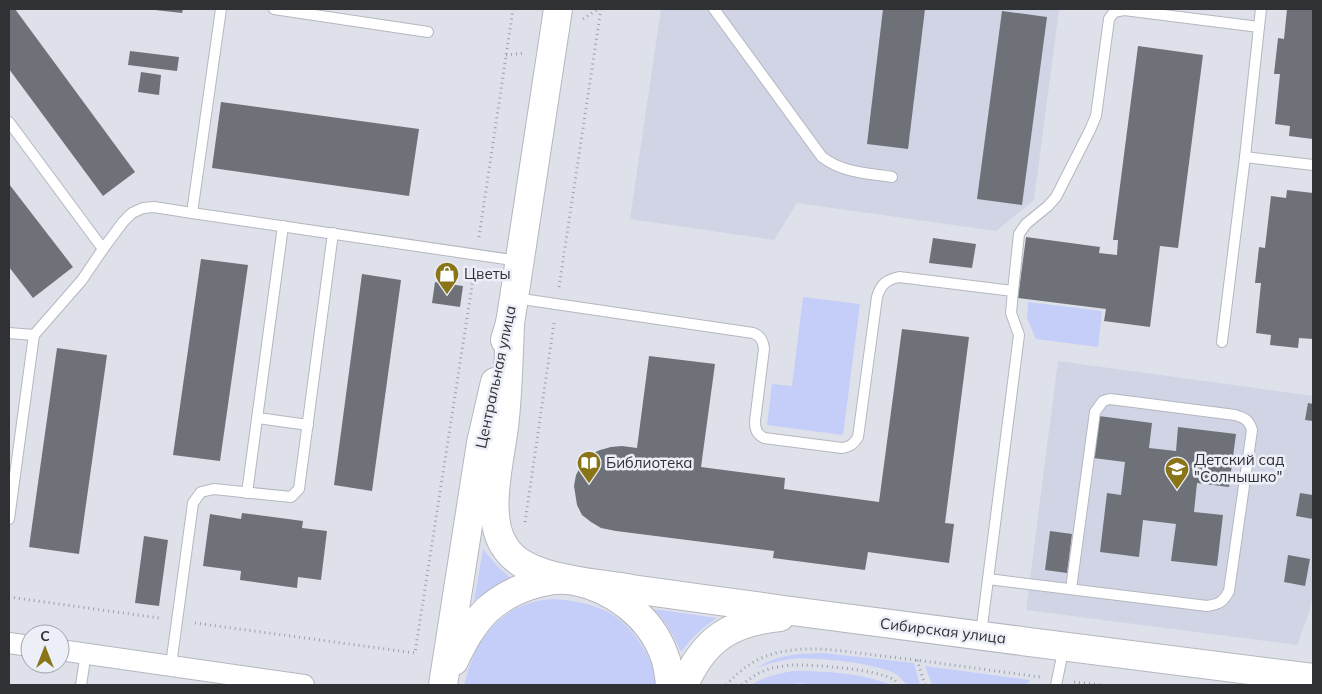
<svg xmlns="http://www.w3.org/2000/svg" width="1322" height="694" viewBox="0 0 1322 694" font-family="Mulish,sans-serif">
<rect width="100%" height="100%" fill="#dee1ea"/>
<g fill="#d0d4e5">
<polygon points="661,9 1058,9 1059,10 1034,200 996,231 797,203 774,240 630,219"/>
<polygon points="1058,361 1313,396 1313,591 1309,613 1297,645 1026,610"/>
</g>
<g fill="#c5cef9">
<polygon points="803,297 860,304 843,435 767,425 772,384 792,386"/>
<polygon points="1028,302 1102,311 1098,347 1036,339 1027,318"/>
<polygon points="483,549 498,567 512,579 492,587 474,601"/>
<path d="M553,599C572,600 589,603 606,611C633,625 652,656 658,685H464C475,638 502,602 553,599Z"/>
<path d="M654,609L717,618C702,628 691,638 681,652C674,636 666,622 654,609Z"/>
<path d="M823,653L914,663L920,685H907C904,682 900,677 896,674C876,663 815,657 792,659C778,661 766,664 754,669C780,654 794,654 823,653Z"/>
<polygon points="925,666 1030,680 1027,685 932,685"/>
<path d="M793,671C823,671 863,673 891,685H803V683L784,685H751C764,676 778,674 793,671Z"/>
</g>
<g fill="#6f7179">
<polygon points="9,9 15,9 135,172 103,196 9,69"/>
<polygon points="155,9 183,9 182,13 155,10"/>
<polygon points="883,9 925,9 908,149 867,144"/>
<polygon points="1287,9 1313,9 1313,139 1289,136 1290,126 1275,124 1280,74 1274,74 1278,38 1284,39"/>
<polygon points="1002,11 1047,17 1022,205 977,199"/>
<polygon points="1138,46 1203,55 1178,248 1160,246 1150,327 1104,321 1106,309 1018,298 1026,237 1100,247 1099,253 1117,255 1118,240 1113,240"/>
<polygon points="130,51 179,57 177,71 128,65"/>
<polygon points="141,72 161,75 159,95 138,92"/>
<polygon points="221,102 419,129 409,196 212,168"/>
<polygon points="9,184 73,267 33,298 9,267"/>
<polygon points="1287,190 1313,193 1313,339 1299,338 1298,348 1270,345 1271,335 1256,333 1261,283 1255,283 1259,247 1265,248 1271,196 1286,198"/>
<polygon points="933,238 976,244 972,268 929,263"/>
<polygon points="201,259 248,265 220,461 173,455"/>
<polygon points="362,274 401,280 372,491 334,485"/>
<polygon points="435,282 463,286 460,307 432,303"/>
<polygon points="902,329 969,337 945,523 954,524 949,563 868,552 865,570 773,558 774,551 616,531 601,528 591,522 582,515 577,505 574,486 576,475 582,464 589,455 600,450 611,447 622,446 637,448 649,356 715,364 701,467 785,478 784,489 879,502"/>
<polygon points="57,348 107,355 79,554 29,547"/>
<polygon points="1308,403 1313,404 1313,421 1305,420"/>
<polygon points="1099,416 1152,423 1149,448 1176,451 1178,427 1236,434 1229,487 1197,483 1194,512 1223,515 1217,566 1171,561 1176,524 1143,520 1139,557 1100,552 1107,493 1121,495 1125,462 1093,458"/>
<polygon points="1300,493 1313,495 1313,519 1296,516"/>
<polygon points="242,513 303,521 302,528 327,531 321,580 298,577 297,588 240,580 241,571 203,566 210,514 241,519"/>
<polygon points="1050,531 1072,534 1067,573 1045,570"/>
<polygon points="144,536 168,540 159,606 135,603"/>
<polygon points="1288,555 1310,559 1305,586 1284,582"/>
</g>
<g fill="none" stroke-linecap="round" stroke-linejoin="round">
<defs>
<g id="lane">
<polyline points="221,9 192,213 519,261"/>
<polyline points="274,9 428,32"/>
<path d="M714,9L822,157C843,173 867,173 892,177"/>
<polyline points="1259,27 1261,9"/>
<polyline points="9,122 103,249"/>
<polyline points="1245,157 1313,165"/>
<polyline points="1013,291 1019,234 1026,224 1048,206 1056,197 1090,130 1096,116 1109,19 1114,12 1124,10 1259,27 1245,157 1222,342"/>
<path d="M515,298L753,333C761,336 763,341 764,349L755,421C755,430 757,434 764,438L842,448C850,447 854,444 858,437L877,297C881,284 886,280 899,277L1013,291L1011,313L1019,335L981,634"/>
<polyline points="9,333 34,335"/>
<polyline points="258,418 308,425"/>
<polyline points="247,493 283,226"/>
<polyline points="9,519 34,335 82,280 103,249 123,222 132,213 143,208 154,207 192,213"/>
<path d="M988,579L1207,606C1220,604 1223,602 1229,591L1252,430C1249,420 1245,418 1235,415L1110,399L1103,401L1095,412L1071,589"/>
<polyline points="171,665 193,503 201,492 214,489 291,497 299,489 333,233"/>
<polyline points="81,685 86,653"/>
<polyline points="1056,685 1064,647"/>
</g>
<g id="street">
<polyline points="9,643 30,646"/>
<polyline points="60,650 304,685"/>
</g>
<g id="secondary">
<path d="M510,323C509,355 508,386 505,418C502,454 483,516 505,547C513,560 529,569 544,573C572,582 603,584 632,589C683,596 733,603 784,610C960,634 1137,655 1313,678"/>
<polyline points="505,340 510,323 514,298 558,9"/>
<path d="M454,661C463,642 472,625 487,610C508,591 546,575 575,581C612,588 649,616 663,652C668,663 669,674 670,685"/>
<polyline points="443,685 481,443 495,382"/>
<path d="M684,685C704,639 731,622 780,617"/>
</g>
</defs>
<use href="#lane" stroke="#b5b7c0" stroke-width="12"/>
<use href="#street" stroke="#b5b7c0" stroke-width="22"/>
<use href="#secondary" stroke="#b5b7c0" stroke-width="30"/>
<g stroke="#9da0a6" stroke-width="3" stroke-dasharray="1 4" stroke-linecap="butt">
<polyline points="583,19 598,9"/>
<polyline points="506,55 525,53"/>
<polyline points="479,237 513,9"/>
<polyline points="559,287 601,9"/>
<polyline points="525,522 554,323"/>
<polyline points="9,597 159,618"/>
<polyline points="195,623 415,653 474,273"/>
<polyline points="917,660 925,685"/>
<polyline points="1074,682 1102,685"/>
<path d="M726,685C742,668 757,657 780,652C814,645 848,652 882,656C935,662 987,670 1040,677"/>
<path d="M742,685C751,677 761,671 772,668C779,667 788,665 795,665C816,665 877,669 894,680C895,680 898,684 899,685"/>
</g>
<use href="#lane" stroke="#fff" stroke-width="10"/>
<use href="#street" stroke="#fff" stroke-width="20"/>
<use href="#secondary" stroke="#fff" stroke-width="28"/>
</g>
<defs>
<symbol id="shop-pin" viewBox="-11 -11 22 30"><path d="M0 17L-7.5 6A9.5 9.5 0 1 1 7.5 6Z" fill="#897518" stroke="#eceef8"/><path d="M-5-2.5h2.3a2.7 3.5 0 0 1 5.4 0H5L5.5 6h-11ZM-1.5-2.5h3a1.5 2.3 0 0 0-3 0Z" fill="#fff"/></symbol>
<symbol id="library-pin" viewBox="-11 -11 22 30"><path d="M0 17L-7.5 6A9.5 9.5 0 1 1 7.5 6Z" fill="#897518" stroke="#eceef8"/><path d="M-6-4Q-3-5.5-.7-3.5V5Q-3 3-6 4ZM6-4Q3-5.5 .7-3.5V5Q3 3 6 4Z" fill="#fff"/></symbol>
<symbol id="school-pin" viewBox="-11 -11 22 30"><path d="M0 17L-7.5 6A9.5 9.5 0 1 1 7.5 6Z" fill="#897518" stroke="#eceef8"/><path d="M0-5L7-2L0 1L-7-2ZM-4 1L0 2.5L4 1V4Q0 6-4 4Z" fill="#fff"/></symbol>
</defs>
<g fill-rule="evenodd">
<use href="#shop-pin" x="433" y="260" width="28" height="38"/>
<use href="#library-pin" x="575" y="449" width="28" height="38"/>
<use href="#school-pin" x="1163" y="455" width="28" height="38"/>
</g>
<g text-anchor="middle" stroke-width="5" stroke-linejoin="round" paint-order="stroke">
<g font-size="15" fill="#303134" stroke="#eceef8" text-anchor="start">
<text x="464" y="279">Цветы</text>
<text x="1194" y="465">Детский сад<tspan x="1194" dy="17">"Солнышко"</tspan></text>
<text x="606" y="468">Библиотека</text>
</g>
<g font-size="15" fill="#303134" stroke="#eceef8">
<text transform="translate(496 377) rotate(-78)" y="5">Центральная улица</text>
<text transform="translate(943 631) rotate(7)" y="5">Сибирская улица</text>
</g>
</g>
<rect width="1322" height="694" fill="none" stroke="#303134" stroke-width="20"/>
<g transform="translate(45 649)"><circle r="24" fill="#eceef8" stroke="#a1a2aa"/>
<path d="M0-4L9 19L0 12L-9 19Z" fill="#897518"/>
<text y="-8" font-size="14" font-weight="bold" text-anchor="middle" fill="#303134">С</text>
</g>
</svg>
